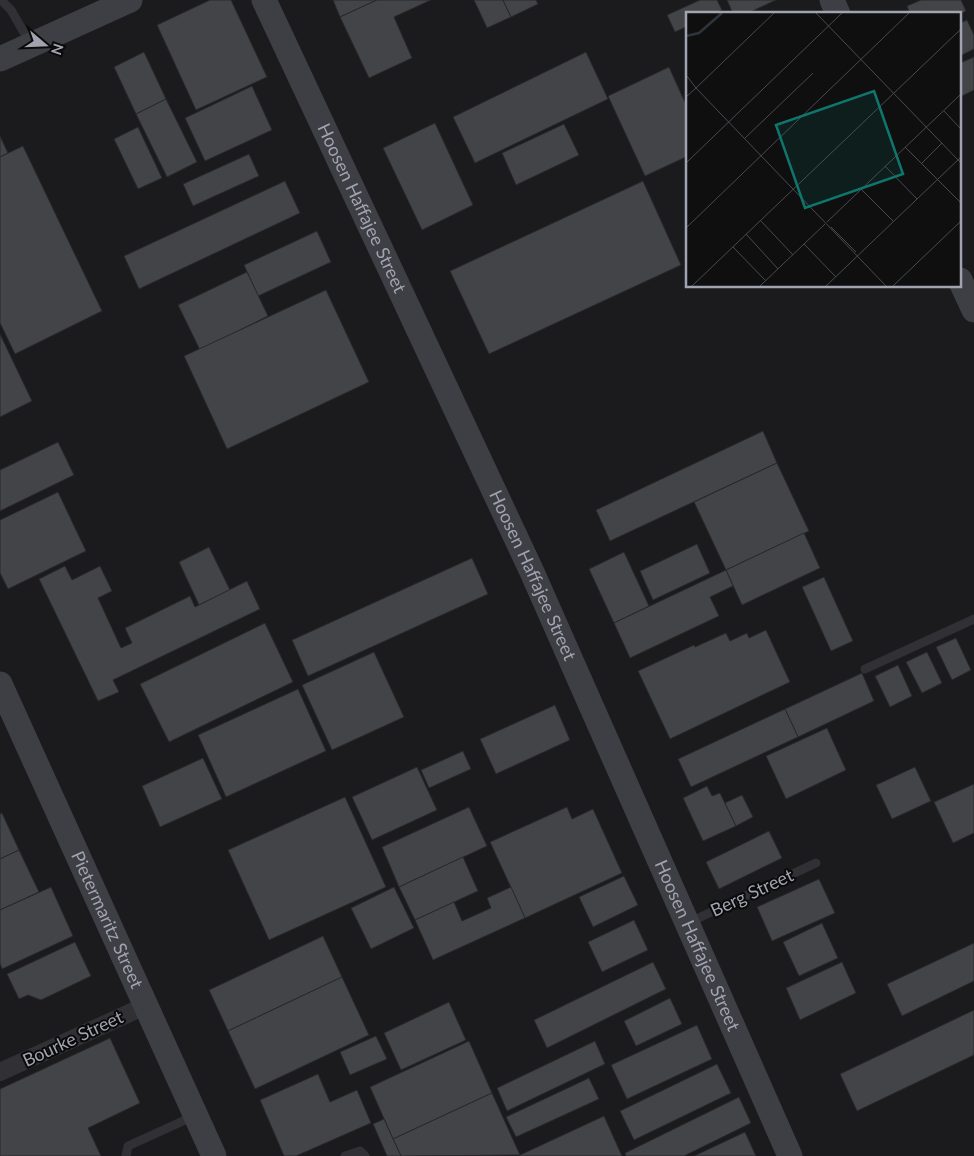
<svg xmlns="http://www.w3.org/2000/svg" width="974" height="1156" viewBox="0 0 974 1156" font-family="Lato,sans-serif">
<rect width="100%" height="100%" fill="#0f0f10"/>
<path fill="#1b1b1d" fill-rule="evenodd" d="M0,0H974V1156H0ZM688,14H960V286H688Z"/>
<g fill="#434448" stroke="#29292c">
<polygon points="210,0 231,0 267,77 196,110 157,25"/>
<polygon points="333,0 377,0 340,17"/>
<polygon points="377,0 431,0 394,17 412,58 369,78 340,17"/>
<polygon points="474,0 503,0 511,17 487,28"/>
<polygon points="503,0 536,0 538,4 511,17"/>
<polygon points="700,0 717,0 722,10 714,14 688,14 688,26 675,32 667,15"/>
<polygon points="727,0 776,0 746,14 733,14"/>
<polygon points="921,0 961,0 966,11 960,14 910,14 907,6"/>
<polygon points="967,20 974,35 974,49 960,56 960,23"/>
<polygon points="144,52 166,99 136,114 114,67"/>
<polygon points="586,52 608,99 475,163 453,117"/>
<polygon points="974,57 974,90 960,97 960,63"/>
<polygon points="669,67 688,109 688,156 645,176 608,96"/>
<polygon points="252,86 272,130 205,161 185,118"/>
<polygon points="166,99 197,162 167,177 136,114"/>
<polygon points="435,123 473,205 422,230 383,148"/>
<polygon points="564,124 579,155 516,185 502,153"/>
<polygon points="138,127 162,178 138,189 114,139"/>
<polygon points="0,136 8,153 0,157"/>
<polygon points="23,146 102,311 15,354 0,323 0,157"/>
<polygon points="249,154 259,176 193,206 183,184"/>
<polygon points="285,181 300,213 139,289 124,256"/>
<polygon points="643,181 681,265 489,354 450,271"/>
<polygon points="317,231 331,262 258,296 244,265"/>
<polygon points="247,272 268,316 200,350 178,305"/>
<polygon points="326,290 369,382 227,449 184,356"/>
<polygon points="0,334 32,401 0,417"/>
<polygon points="763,431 777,463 610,541 596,510"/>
<polygon points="58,442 74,475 0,511 0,470"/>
<polygon points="777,463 809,531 726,570 694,502"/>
<polygon points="58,492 86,551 8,589 0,573 0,520"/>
<polygon points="804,533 820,568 742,605 726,570"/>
<polygon points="697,544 710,573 653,600 640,571"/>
<polygon points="209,547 230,590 199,605 179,562"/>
<polygon points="624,552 649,606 614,623 589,569"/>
<polygon points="472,558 488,594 308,676 292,640"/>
<polygon points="65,566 72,580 100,566 112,591 98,598 121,648 132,643 125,628 190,596 195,607 247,581 260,609 113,680 119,692 98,701 39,579"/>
<polygon points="726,570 733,586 710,597 719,616 630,658 614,623"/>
<polygon points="824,577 853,641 831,651 802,587"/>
<polygon points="265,623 293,682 169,742 140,684"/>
<polygon points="766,630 790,682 670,739 638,671 694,645 695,647 726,633 730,641 747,633 749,638"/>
<polygon points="956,638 971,670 952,680 936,647"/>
<polygon points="374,652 404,717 332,750 302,685"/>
<polygon points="927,652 942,683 922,693 906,662"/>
<polygon points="898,665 912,696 890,707 875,676"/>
<polygon points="862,673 874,701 798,737 785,709"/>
<polygon points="298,689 326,751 226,797 198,735"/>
<polygon points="555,705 570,740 496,774 480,739"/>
<polygon points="785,709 798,737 691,787 678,759"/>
<polygon points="827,728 846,770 786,799 766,756"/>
<polygon points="463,751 471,769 429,788 421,770"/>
<polygon points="203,758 222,799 160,827 142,786"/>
<polygon points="417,767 437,810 372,840 352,797"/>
<polygon points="915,767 931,801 892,819 876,785"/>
<polygon points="974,784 974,833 953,843 934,802"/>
<polygon points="707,786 712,796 720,793 736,826 703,841 683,798"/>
<polygon points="742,795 753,817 736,826 725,803"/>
<polygon points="345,797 386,887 269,940 228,850"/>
<polygon points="469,807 487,846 399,887 382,847"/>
<polygon points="567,807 572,819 593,809 622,873 525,918 490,842"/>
<polygon points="2,813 19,850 0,859 0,814"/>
<polygon points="769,831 782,858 719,889 706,862"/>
<polygon points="19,850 39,892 0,910 0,859"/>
<polygon points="463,857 478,891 415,920 399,887"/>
<polygon points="624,876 638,905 593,927 579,897"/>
<polygon points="819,879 835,913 772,941 757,907"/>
<polygon points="51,887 73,936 2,969 0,963 0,910"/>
<polygon points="394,887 414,928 371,949 351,908"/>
<polygon points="511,887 525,918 433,960 415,920 454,902 462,921 491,908 487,898"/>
<polygon points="634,920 648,950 602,972 588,942"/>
<polygon points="822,923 838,958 799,976 783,942"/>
<polygon points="323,936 342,977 228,1031 209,990"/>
<polygon points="75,942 91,976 41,1000 28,995 19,999 7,974"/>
<polygon points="974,943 974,981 902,1016 887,984"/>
<polygon points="653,962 666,989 547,1048 534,1020"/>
<polygon points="842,962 856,993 800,1020 786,988"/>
<polygon points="342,977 369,1035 255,1089 228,1031"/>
<polygon points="670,998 682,1024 636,1046 624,1021"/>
<polygon points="449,1002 466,1040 401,1070 384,1033"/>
<polygon points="974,1010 974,1055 857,1111 840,1074"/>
<polygon points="697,1025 712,1059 627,1099 611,1065"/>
<polygon points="376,1036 387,1059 350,1075 340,1052"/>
<polygon points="110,1038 140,1103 88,1128 101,1156 0,1156 0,1089"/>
<polygon points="469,1041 492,1093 393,1139 370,1087"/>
<polygon points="595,1041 605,1064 507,1111 497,1088"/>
<polygon points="717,1064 731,1093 634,1140 620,1111"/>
<polygon points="318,1074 330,1102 357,1090 371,1123 296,1156 284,1156 260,1100"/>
<polygon points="589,1078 599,1099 516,1137 506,1117"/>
<polygon points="492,1093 520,1155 401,1156 393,1139"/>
<polygon points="739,1097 751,1123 684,1156 626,1156 625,1153"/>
<polygon points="604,1116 622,1156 518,1156 520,1155"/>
<polygon points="384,1119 393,1139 401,1156 387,1156 373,1124"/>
<polygon points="745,1132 756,1156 694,1156"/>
</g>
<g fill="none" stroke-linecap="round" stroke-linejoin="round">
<g stroke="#303035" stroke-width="9">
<polyline points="1,0 11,10 30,43"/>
<polyline points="865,669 974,619"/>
<polyline points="688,923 816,863"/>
<polyline points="126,1156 128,1146 194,1116"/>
<polyline points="345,1156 360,1151 365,1156"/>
</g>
<polyline stroke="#303035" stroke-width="18" points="0,1072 147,1005"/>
<g stroke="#3e3f44" stroke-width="25">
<path id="s1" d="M264,0L532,572L790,1156"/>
<polyline points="832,0 838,14"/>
<polyline points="0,59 130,0"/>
<polyline points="960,280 974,310"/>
<path id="s2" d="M0,684L214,1156"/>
</g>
</g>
<g text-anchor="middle" stroke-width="4" stroke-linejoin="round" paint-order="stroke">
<g font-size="18" fill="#a1a4b0" stroke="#0a0a0b">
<text dy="6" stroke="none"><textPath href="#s1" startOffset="230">Hoosen Haffajee Street</textPath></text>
<text dy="6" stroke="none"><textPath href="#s1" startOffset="635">Hoosen Haffajee Street</textPath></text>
<text transform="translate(752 893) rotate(-25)" y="6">Berg Street</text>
<text dy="6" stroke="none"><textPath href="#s2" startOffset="259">Pietermaritz Street</textPath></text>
<text dy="6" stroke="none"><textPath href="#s1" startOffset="1040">Hoosen Haffajee Street</textPath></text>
<text transform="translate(73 1039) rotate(-25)" y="6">Bourke Street</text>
</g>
</g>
<g transform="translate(686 12)">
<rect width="275" height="275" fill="#0f0f10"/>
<path fill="none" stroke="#2e343c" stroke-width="2.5" d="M0,24L13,21L36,1"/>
<path fill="none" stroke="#494b50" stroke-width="1" d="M130,1L275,151M0,63L10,76M10,76L88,1M0,85L10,76L200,274M258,99L275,117M58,127L127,61M219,135L275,191M0,151L156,1M236,151L256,131M199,154L231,187M175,177L207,209M74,208L107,243M141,210L275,82M145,215L170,240M0,216L223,1M60,222L92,257M118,232L150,265M47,235L80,269M6,274L275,17M74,274L139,212M140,274L275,145M207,274L275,209"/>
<path fill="#0f766e" fill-opacity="0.15" stroke="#0f766e" stroke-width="2.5" d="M188,79L217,162L119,196L90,113Z"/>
<rect width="275" height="275" fill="none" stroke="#a1a4b0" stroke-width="2.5"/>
</g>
<g transform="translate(45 45) rotate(109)" stroke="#0a0a0b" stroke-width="4" paint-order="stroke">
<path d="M0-4L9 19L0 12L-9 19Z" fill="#a1a4b0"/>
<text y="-8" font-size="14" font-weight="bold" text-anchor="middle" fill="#a1a4b0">N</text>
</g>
</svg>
